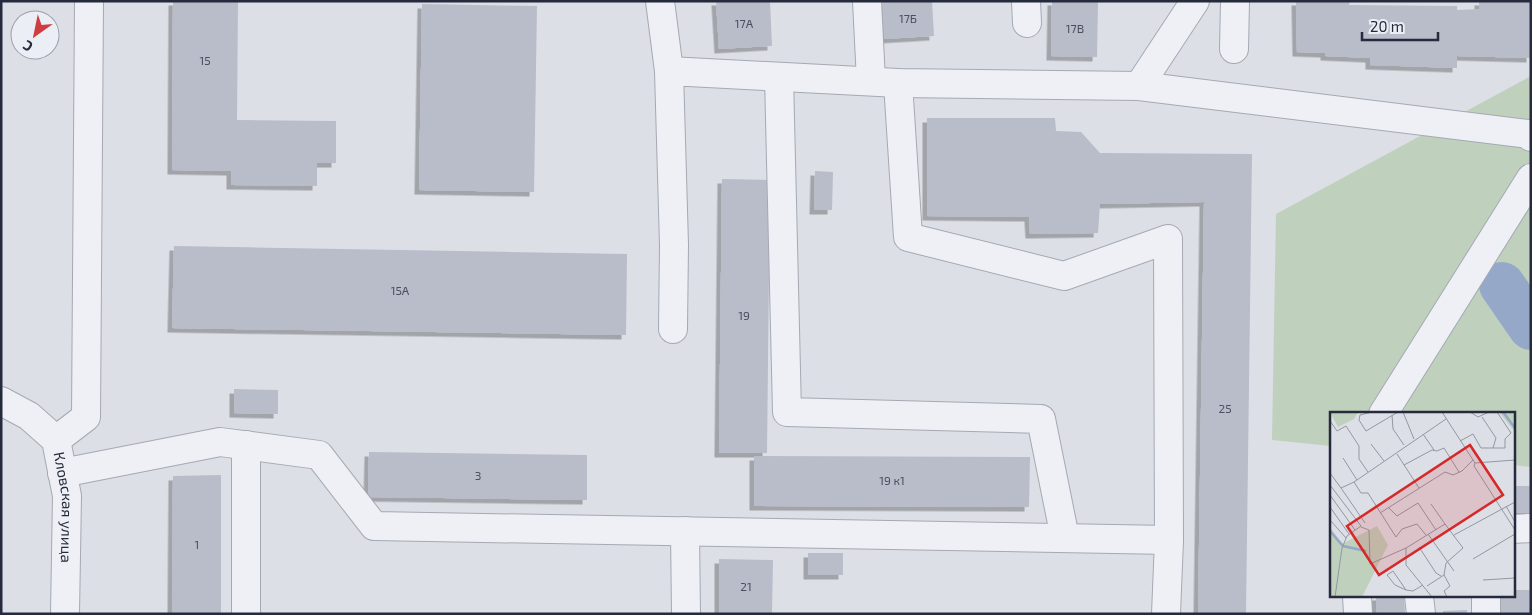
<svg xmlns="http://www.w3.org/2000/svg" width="1532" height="615" viewBox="0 0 1532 615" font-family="'Exo 2',sans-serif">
<defs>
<filter id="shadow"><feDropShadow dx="-4.5" dy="4.5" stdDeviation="0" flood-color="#0004"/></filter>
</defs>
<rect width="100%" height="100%" fill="#dcdfe6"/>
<polygon fill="#bfd0bd" points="1531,76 1531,467 1513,465 1513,414 1331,414 1331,446 1272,440 1276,214"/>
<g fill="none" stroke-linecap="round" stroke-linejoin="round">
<polyline stroke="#95a8c8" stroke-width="46" points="1502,285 1531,327"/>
</g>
<g fill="#b9bdc9" filter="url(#shadow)">
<polygon points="173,1 238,1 237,120 336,121 336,163 317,163 317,186 231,185 231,171 172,170"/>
<polygon points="716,1 770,1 772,46 719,49"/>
<polygon points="882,1 932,1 934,36 884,39"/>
<polygon points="1052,1 1098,1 1097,57 1051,56"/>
<polygon points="1296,1 1350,1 1349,5 1457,6 1457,10 1479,9 1479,1 1531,1 1531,58 1457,56 1457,68 1370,65 1370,58 1325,56 1325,53 1297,52"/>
<polygon points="422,4 537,6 534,192 419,190"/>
<polygon points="927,118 1055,118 1056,131 1081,132 1100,153 1252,154 1246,614 1198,614 1204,202 1100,204 1098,233 1030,234 1029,217 927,216"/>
<polygon points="815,171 833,172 832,210 814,210"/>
<polygon points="722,179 770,180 767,453 719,453"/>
<polygon points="174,246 627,254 626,335 172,328"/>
<polygon points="234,389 278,390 278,414 234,413"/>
<polygon points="369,452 587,455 587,500 368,497"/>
<polygon points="754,456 1030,457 1029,507 754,506"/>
<polygon points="221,475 221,614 172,614 173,476"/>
<rect x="1513" y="486" width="18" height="27"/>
<rect x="808" y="553" width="35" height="22"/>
<polygon points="719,559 773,560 772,614 719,614"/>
<polygon points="1513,590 1531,590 1531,614 1499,614 1499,596 1513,596"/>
<polygon points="1376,596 1404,596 1405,614 1377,614"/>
<polygon points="1467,610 1467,614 1443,614 1443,611"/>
</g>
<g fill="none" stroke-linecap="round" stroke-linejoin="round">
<defs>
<g id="minor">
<polyline points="660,1 669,71"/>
<polyline points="867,1 871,81"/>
<polyline points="1026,1 1027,23"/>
<polyline points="1234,49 1235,1"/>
<polyline points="779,77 787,412 1041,419 1065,538"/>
<polyline points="898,83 908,237 1064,276 1168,239 1169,540 1166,614"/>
<polyline points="1139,86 1528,134 1531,137"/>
<polyline points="673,329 674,245 669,71 898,83 1139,86 1195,1"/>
<path id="s1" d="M1,401L29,416L56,440L67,496L65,614"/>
<polyline points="1383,414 1531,178"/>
<polyline points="56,440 86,417 89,1"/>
<polyline points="62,473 220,442 319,455 374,526 1169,540"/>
<polyline points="1513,529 1531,528"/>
<polyline points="685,531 686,614"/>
<polyline points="1357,596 1358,614"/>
<polyline points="1419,596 1421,614"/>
<polyline points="1486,596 1486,614"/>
<polyline points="246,614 246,445"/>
</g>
</defs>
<use href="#minor" stroke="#a5a9b3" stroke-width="30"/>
<use href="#minor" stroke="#eef0f5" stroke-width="28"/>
</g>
<g text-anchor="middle" stroke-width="5" stroke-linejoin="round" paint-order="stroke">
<g font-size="12" fill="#4a5060">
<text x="908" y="23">17Б</text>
<text x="744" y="28">17А</text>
<text x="1075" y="33">17В</text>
<text x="205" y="65">15</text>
<text x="400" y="295">15А</text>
<text x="744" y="320">19</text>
<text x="1225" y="413">25</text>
<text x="478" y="480">3</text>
<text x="892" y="485">19 к1</text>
<text x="197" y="549">1</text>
<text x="746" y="591">21</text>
</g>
<g font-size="15" fill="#252b3d" stroke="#ebeef4">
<text dy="5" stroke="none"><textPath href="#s1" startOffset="136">Кловская улица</textPath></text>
</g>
</g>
<g transform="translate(1330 412)">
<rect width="185" height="185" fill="#dcdfe6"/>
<path d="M0,0H28L24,7L8,15ZM169,0H185V20ZM47,114L58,133L32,185H0V115L12,132Z" fill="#bfd0bd"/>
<path fill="none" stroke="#95a8c8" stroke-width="2.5" d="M173,0L185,16M0,119L13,134L36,139"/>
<path fill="none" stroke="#9397a2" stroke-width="1" d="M42,0L30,3L29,8L36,19L68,0M73,0L84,27M112,0L145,51L185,48M140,0L148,5L159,0M62,3L63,17L74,33M152,5L166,26L163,36M0,9L7,19L16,14L29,34V47L38,60M93,22L104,38M130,29L143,22L151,36H175V27L181,21L167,0M41,32L54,49M67,42L89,76M13,46L27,68L24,70L31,81H38L66,125L72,117L87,112L96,123M145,51L144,54L185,118M74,53L102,38L107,39L114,36L129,60M0,61L11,76L24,70M27,68L116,7M0,73L31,114L17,124L12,136L5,185M11,76L35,111M0,83L25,118M101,92L115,112L76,136V153L102,185M176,94L185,110M0,95L19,122M58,95L67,104L88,91L106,118M50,101L115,60L123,63L132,59L143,48M0,108L16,126M31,115L39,118L40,152L76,136M98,122L124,159M124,123L185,90M89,135L106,161L111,164M143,147L185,122M114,163L120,174L114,179L117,185M153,168L185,166M97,174L114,163L116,151L133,136L115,112M76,178L65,173L57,163L63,159L76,178L83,179L93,173"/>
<path fill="#d62828" fill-opacity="0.15" stroke="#d62828" stroke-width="2.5" d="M140,33L173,83L49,163L17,114Z"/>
<rect width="185" height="185" fill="none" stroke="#252b3d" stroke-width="2.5"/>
</g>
<rect width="1532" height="615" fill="none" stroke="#252b3d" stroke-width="5"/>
<g transform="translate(35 35) rotate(213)"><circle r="24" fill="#ebeef4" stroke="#9ca0ab"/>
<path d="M0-4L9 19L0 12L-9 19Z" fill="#d03c40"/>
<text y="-8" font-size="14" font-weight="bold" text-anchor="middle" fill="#252b3d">С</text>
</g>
<path d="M1362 32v8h76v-8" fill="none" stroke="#252b3d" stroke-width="2.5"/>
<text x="1370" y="32" font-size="15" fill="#252b3d" stroke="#ebeef4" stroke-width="4" paint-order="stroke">20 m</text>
</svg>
